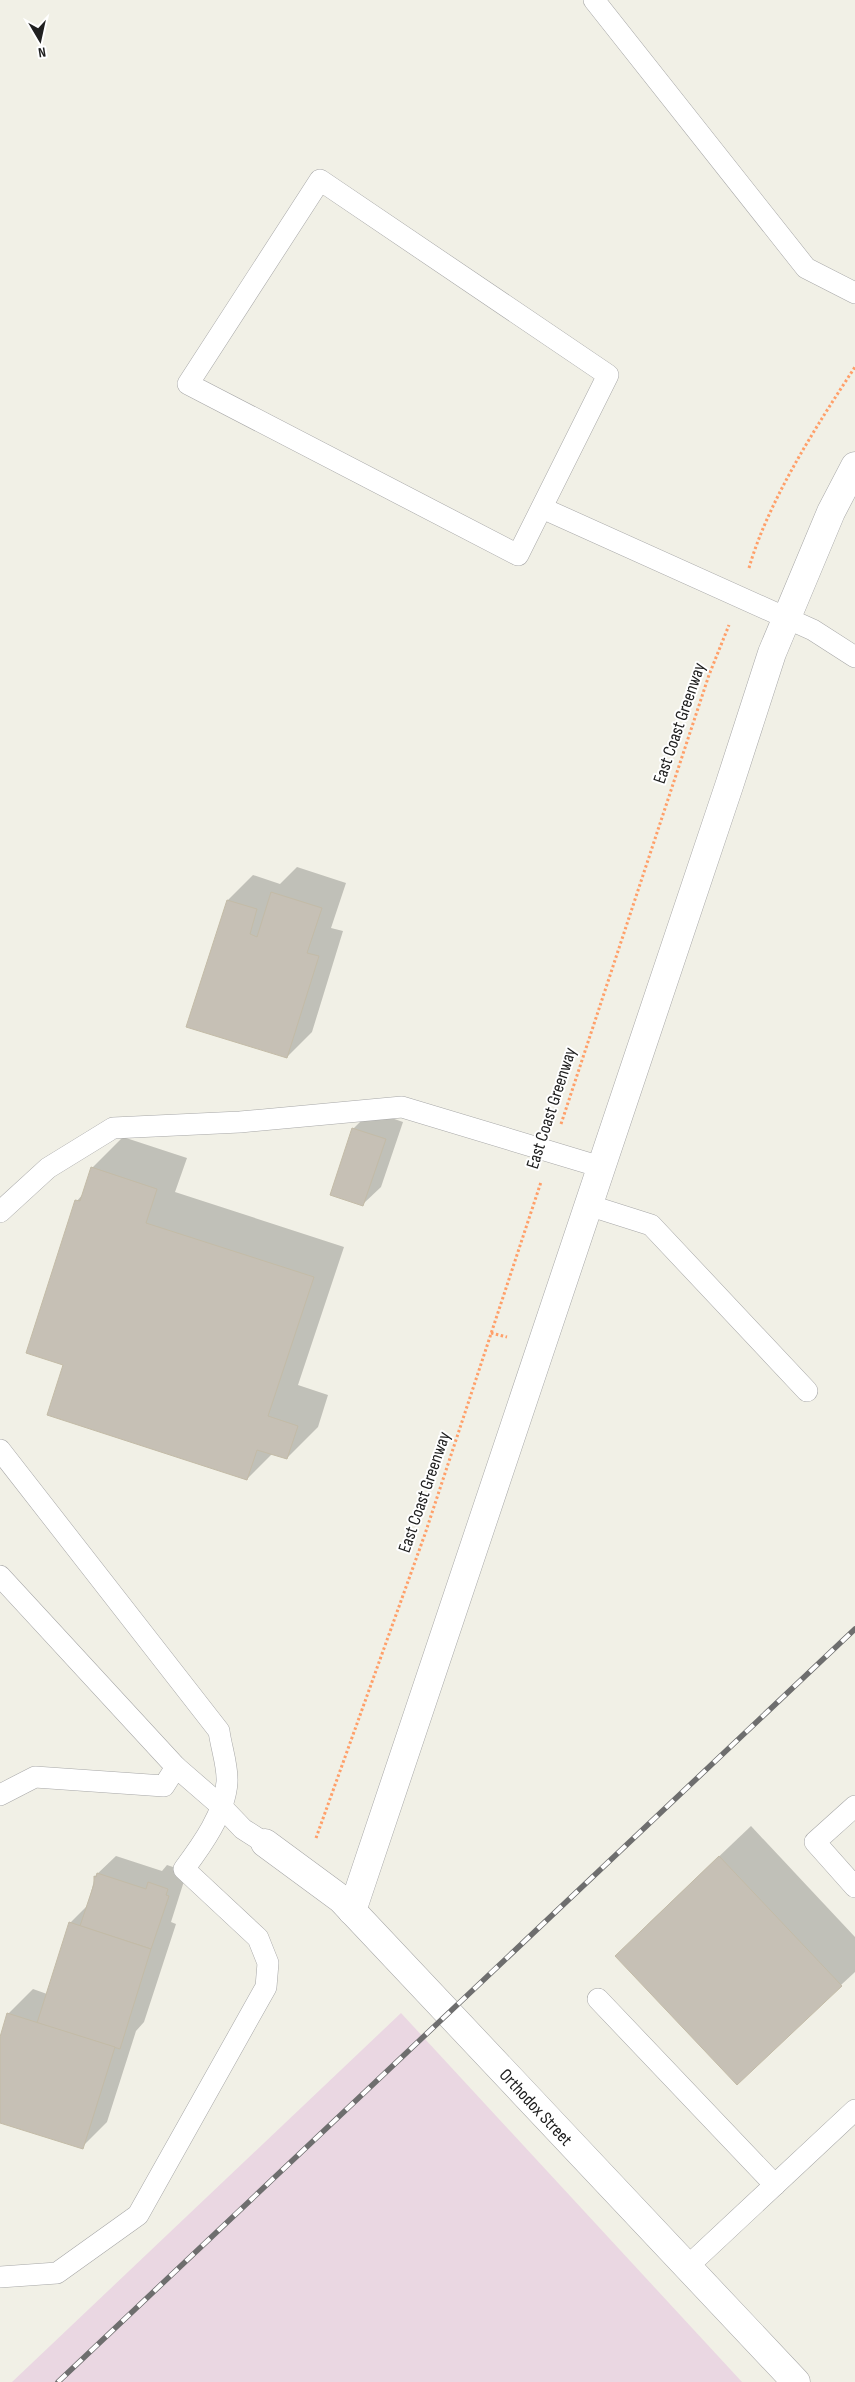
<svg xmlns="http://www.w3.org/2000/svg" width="855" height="2382" viewBox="0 0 855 2382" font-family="'Sofia Sans Condensed',sans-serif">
<rect width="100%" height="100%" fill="#f1f0e6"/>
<polygon fill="#ead7e2" points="401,2013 742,2382 12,2382"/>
<g fill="#0003">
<polygon points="297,867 346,883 331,928 343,931 312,1032 287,1057 188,1026 228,900 253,875 280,884"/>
<polygon points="371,1111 403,1122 381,1187 363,1204 332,1194 354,1128"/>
<polygon points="123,1137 187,1158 175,1192 344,1247 298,1385 328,1395 318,1427 287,1458 273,1453 247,1479 65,1364 77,1201 83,1194 92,1168"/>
<polygon points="751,1826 855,1937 855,1972 841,1985 647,1925"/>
<polygon points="116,1856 162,1871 167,1865 185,1871 185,1878 171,1922 176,1924 144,2022 136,2031 107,2122 82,2147 0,2122 0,2041 8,2014 33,1989 47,1994 70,1923 88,1905 95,1876"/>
</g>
<g fill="#c6c0b5" stroke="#c3bba7">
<polygon points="271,892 322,908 307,953 319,956 287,1058 186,1027 227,900 257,909 250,934 257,937"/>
<polygon points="352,1128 386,1139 363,1206 330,1195"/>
<polygon points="91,1167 157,1189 146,1223 314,1277 268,1416 298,1426 287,1459 257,1450 247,1480 47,1415 63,1365 26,1353 75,1200 80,1201"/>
<polygon points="719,1856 842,1986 737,2085 615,1956"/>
<polygon points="97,1873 146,1889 148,1882 168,1889 166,1895 169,1896 151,1949 80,1926 94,1884 94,1876 96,1877"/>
<polygon points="69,1922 151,1949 120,2049 37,2023"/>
<polygon points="7,2013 115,2047 83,2149 0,2123 0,2037"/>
</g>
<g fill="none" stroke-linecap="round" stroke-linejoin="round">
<defs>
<g id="lane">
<polyline points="594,0 806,268 855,293"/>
<polygon points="320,180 608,375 518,555 188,384"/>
<polyline points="542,508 813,630 855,657"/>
<polyline points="588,1205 651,1225 807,1391"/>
<polyline points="0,1212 48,1168 113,1128 240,1122 402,1107 601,1167"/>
<path d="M0,1450L219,1731C221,1747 228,1766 227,1782C225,1813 202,1845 184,1869L258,1938L268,1963L266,1987L138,2215L57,2273L0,2277"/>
<polyline points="0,1576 176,1767"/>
<polyline points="0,1795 35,1777 164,1786 176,1767 221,1806 243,1829 265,1843"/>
<polyline points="855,1806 815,1842 855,1887"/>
<polyline points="598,1999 775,2185"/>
<polyline points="687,2267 855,2110"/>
</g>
<g id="street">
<polyline points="265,1843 341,1899 796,2382"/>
<polyline points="352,1911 729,786 772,653 831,512 855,466"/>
</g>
</defs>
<use href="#lane" stroke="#a7a7a7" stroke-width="22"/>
<use href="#street" stroke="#a7a7a7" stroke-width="29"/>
<g stroke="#ff9f69" stroke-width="3" stroke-dasharray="2.5 2.5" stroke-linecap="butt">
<path d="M749,568C768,501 817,425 855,367"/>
<polyline points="561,1124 709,675 729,625"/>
<polyline points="491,1333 507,1337"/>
<polyline points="316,1838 425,1534 541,1182"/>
</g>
<use href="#lane" stroke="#fff" stroke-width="21"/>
<use href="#street" stroke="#fff" stroke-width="28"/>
<defs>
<polyline id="rail" points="58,2382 855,1629"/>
</defs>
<use href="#rail" stroke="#6e6e6e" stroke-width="5.5"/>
<use href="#rail" stroke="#fff" stroke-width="4" stroke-dasharray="11" stroke-linecap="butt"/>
</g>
<g text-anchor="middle" stroke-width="4" stroke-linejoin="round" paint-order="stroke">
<g font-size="18" fill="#202020" stroke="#fff">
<text transform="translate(679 723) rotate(-71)" y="6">East Coast Greenway</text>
<text transform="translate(551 1108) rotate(-72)" y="6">East Coast Greenway</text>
<text transform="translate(424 1492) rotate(-71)" y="6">East Coast Greenway</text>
<text transform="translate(536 2107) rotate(47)" y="6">Orthodox Street</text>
</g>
</g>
<g transform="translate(40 40) rotate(171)" stroke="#ffffff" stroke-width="4" paint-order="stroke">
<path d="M0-4L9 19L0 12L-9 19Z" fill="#202020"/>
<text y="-8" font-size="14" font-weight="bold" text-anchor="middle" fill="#202020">N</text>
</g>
</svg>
